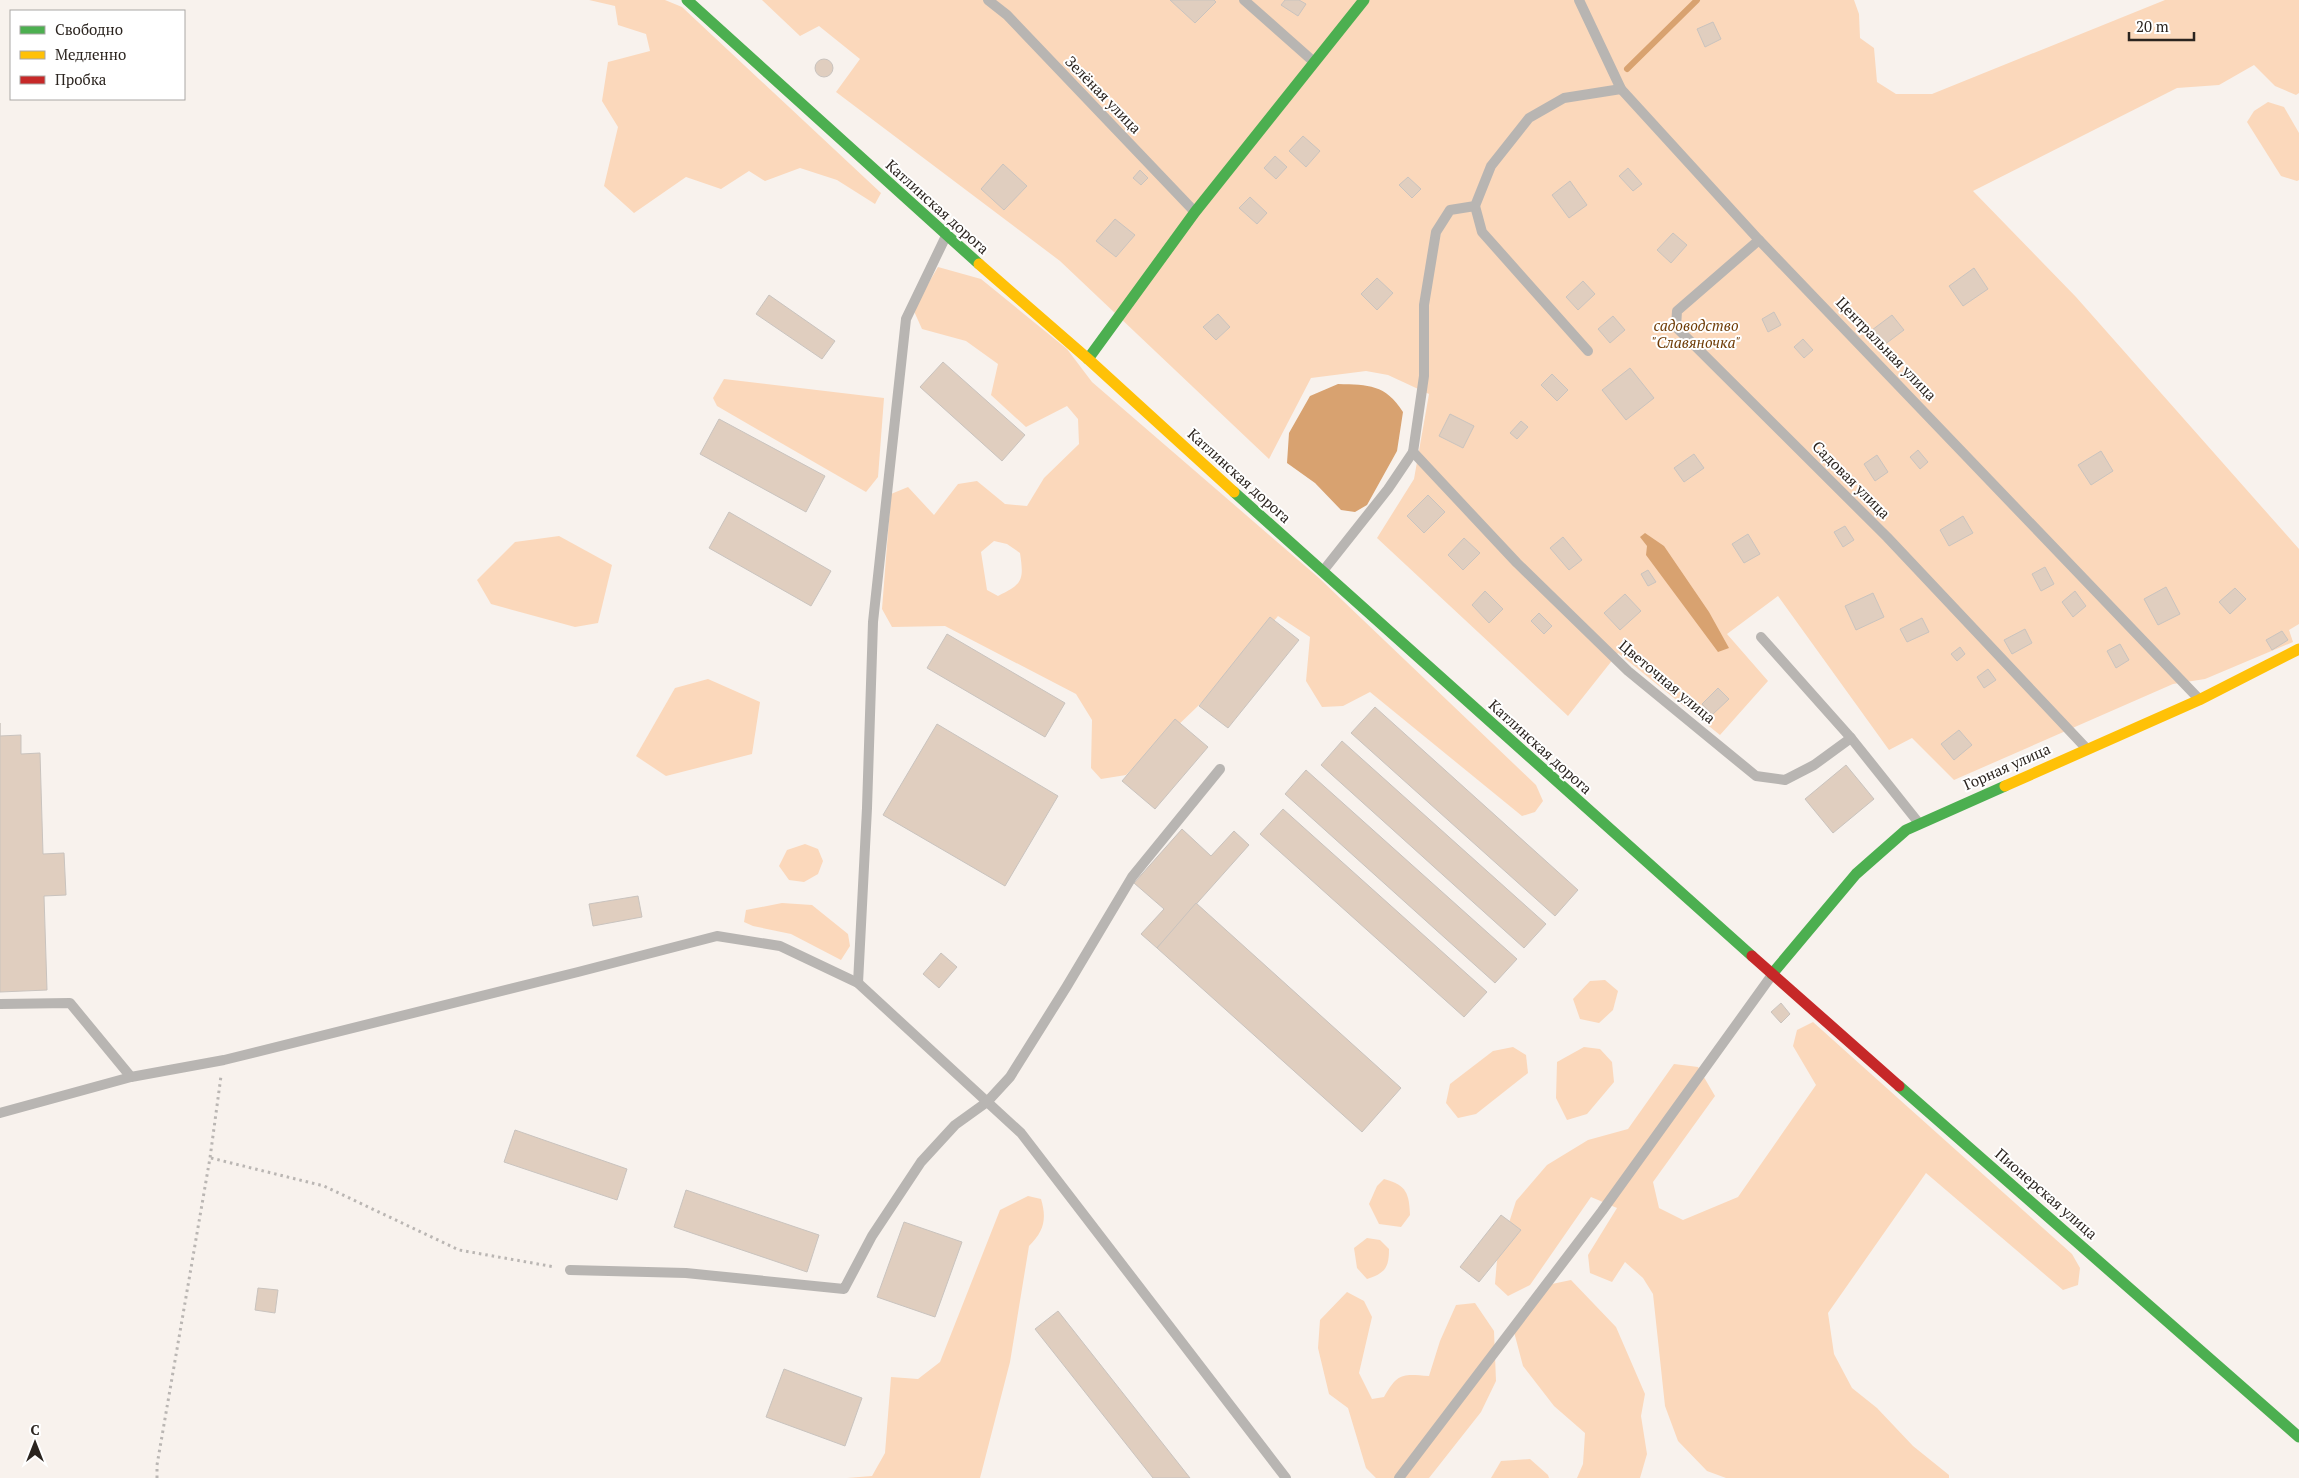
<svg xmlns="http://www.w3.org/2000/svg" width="2299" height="1478" viewBox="0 0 2299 1478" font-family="'PT Serif',serif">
<rect width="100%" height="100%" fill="#f8f2ed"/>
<g fill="#fbd8bb" fill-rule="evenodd">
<polygon points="589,0 665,0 682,7 881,193 875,204 837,180 800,168 765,181 749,171 721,189 686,177 634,213 604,186 618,127 602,101 608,62 650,51 646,34 618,25 615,6"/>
<polygon points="762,0 1854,0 1859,14 1860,38 1874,48 1877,82 1896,94 1932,94 2165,0 2299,0 2299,93 2296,95 2275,86 2254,65 2219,85 2177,88 1973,191 2076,297 2299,549 2299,624 2289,630 2293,642 2205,679 2173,684 1954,780 1912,738 1889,750 1778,596 1727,634 1768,681 1720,735 1618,653 1568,716 1377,538 1414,479 1429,394 1388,375 1366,371 1311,378 1269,459 1060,261 836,92 860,59 819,26 800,36"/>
<polygon points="2268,102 2284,107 2299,133 2299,180 2297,181 2281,176 2247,122 2254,111"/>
<path d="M938,267L981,279L1067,349L1092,382L1319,578L1536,785L1543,801L1535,812L1522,816L1370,692L1343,706L1322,707L1306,681L1310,637L1278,616L1222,683L1126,775L1101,779L1091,768L1092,720L1076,694L945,626L892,627L882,609L891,494L908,487L934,515L958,484L977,481L1005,504L1027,506L1044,478L1079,444L1078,419L1067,406L1026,427L991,395L998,364L966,341L922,329L913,309ZM994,541L1007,544L1020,553C1024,580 1023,584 998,596L987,590L981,552Z"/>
<polygon points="724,379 884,398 878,477 866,492 717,406 713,398"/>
<polygon points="559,536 612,565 598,623 575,627 491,604 477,580 515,542"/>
<polygon points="708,679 760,702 752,754 666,776 636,756 675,688"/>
<polygon points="805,844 818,849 823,861 818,874 804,882 789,880 779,866 787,850"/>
<polygon points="782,903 812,905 848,934 850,946 841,960 791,934 753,926 744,922 746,910"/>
<polygon points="1605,980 1618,991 1613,1010 1599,1023 1580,1019 1573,999 1590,981"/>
<polygon points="1813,1022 2072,1254 2080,1268 2078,1285 2063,1290 1926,1173 1828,1313 1834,1354 1852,1388 1877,1408 1913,1446 1949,1475 1949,1478 1726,1478 1707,1471 1678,1441 1665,1406 1653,1294 1643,1278 1625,1262 1612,1282 1590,1273 1588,1255 1617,1208 1591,1197 1530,1285 1508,1296 1495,1284 1497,1260 1516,1201 1547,1165 1588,1140 1628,1129 1674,1064 1698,1067 1715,1096 1653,1182 1659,1208 1683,1220 1738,1197 1816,1085 1793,1046 1797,1030"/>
<polygon points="1513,1047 1526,1055 1528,1073 1476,1114 1458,1118 1446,1103 1450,1084 1493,1051"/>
<polygon points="1584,1047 1600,1049 1612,1062 1614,1082 1587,1114 1567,1120 1556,1098 1557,1062"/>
<path d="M1384,1179C1407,1185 1409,1194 1410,1215L1401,1227L1379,1224L1369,1204L1377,1186Z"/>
<path d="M1028,1196L1041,1199C1047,1219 1044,1231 1029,1246L1010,1362L980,1478H847L872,1476L885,1453L891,1377L918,1379L940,1362L1000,1210Z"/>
<path d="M1367,1238L1380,1240L1389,1249C1389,1268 1385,1273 1367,1279L1357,1268L1354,1248Z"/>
<polygon points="1571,1280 1616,1327 1645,1394 1641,1416 1647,1454 1640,1478 1577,1478 1583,1464 1585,1433 1554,1406 1523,1366 1514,1332 1552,1284"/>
<path d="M1347,1292L1364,1301L1372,1317L1359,1373L1372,1399L1384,1397C1398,1372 1403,1374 1429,1376L1440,1341L1456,1305L1475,1303L1494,1331L1496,1381L1481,1412L1429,1478H1376L1366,1468L1348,1408L1329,1394L1318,1348L1320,1320Z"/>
<polygon points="1530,1459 1548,1475 1549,1478 1491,1478 1501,1461"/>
</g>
<g fill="#d8a270">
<path d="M1338,384C1369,385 1385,384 1403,412L1397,451L1367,505L1355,512L1341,510L1315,483L1287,463L1289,433L1310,396Z"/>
<polygon points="1645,533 1664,546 1709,612 1729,648 1718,652 1646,555 1647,546 1640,537"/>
</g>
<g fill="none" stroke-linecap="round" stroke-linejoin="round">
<polyline stroke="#d8a270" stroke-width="6" points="1627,69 1697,0"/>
</g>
<g fill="#e0cebf" stroke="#c9c3be">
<polygon points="1170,0 1214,0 1216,2 1195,23"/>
<polygon points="1285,0 1299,0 1306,4 1298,16 1281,5"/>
<polygon points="1713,22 1721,39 1705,47 1697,29"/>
<circle cx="824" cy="68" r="9"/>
<polygon points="1303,136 1320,151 1306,167 1289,151"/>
<polygon points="1275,156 1287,167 1276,179 1264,168"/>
<polygon points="1003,164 1027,186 1004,210 981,189"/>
<polygon points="1628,168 1642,184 1633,191 1619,176"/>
<polygon points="1140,170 1148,178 1141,185 1133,178"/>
<polygon points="1408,177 1421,189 1412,198 1399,185"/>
<polygon points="1570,181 1587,205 1569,218 1552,195"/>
<polygon points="1250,197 1267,213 1257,224 1239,208"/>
<polygon points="1115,219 1135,235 1116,257 1096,241"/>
<polygon points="1673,233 1687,245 1671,263 1657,250"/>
<polygon points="1974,268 1988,289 1963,306 1949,286"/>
<polygon points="1377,278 1393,293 1377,310 1361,294"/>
<polygon points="1583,281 1595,294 1578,310 1566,297"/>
<polygon points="769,295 835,341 822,359 756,314"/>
<polygon points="1774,312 1781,325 1768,332 1762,319"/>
<polygon points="1218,314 1230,327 1216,340 1203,327"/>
<polygon points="1892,315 1904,330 1884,345 1872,330"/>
<polygon points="1613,316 1625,330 1610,343 1598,329"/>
<polygon points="1803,339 1813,350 1804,358 1794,347"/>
<polygon points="943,362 1025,435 1002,461 920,387"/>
<polygon points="1630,368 1654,398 1626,420 1602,390"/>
<polygon points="1552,374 1568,390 1557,401 1541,385"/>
<polygon points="1450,414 1474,426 1463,448 1439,436"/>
<polygon points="719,419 825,476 806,512 700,454"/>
<polygon points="1521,421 1528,427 1517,439 1510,433"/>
<polygon points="1918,450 1928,462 1920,469 1910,457"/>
<polygon points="2101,451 2113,471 2091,485 2078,465"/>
<polygon points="1694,454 1704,468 1684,482 1674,468"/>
<polygon points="1877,455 1888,472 1875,481 1864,464"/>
<polygon points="1428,495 1445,512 1424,533 1407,516"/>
<polygon points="729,512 831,571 811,606 709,548"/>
<polygon points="1963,516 1973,533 1949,546 1940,530"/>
<polygon points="1845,526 1854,540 1843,547 1834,532"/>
<polygon points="1748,534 1760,554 1744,563 1732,544"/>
<polygon points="1563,537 1582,560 1569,570 1550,548"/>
<polygon points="1464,538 1480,553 1463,570 1448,555"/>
<polygon points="2045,567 2054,584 2041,591 2032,574"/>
<polygon points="1648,570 1656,582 1648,586 1641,574"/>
<polygon points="2166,587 2180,614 2158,625 2144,599"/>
<polygon points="2235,588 2246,599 2230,614 2219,602"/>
<polygon points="1485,591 1503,609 1489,623 1472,605"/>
<polygon points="2075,591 2086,606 2073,617 2062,602"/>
<polygon points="1873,593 1884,617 1856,630 1845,606"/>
<polygon points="1625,594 1641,611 1620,630 1604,613"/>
<polygon points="1539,613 1552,626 1544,634 1531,621"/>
<polygon points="1270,617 1299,640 1228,728 1199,706"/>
<polygon points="1922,618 1929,632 1907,642 1900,629"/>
<polygon points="2025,629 2032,643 2012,654 2004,640"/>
<polygon points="2282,631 2288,640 2272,650 2266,640"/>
<polygon points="947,634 1065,703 1045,737 927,668"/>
<polygon points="2120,644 2129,660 2116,668 2107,651"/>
<polygon points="1960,647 1965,654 1957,661 1951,654"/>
<polygon points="1988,669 1996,680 1984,688 1977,677"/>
<polygon points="1718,688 1729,699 1712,715 1702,704"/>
<polygon points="1375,707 1578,890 1555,916 1351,733"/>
<polygon points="1175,719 1208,747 1155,809 1122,781"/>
<polygon points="0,723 0,736 21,735 21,754 40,753 43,854 64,853 66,895 44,896 47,990 0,992"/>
<polygon points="937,724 1058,796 1005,886 883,815"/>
<polygon points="1959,730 1972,745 1954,760 1941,744"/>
<polygon points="1342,741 1546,924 1524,948 1321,765"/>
<polygon points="1846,765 1874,799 1833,833 1805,799"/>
<polygon points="1306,770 1517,959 1495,983 1285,794"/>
<polygon points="1283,809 1487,992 1464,1017 1260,834"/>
<polygon points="1182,829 1211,856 1234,831 1249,845 1157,948 1141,934 1164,909 1134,883"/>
<polygon points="638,896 642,917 593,926 589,904"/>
<polygon points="1196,903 1401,1088 1362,1132 1157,948"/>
<polygon points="941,953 957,967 939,988 923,974"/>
<polygon points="1781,1003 1790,1014 1781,1023 1771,1012"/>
<polygon points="515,1130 627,1169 617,1200 504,1162"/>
<polygon points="686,1190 819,1235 807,1272 674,1227"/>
<polygon points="1501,1215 1521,1230 1479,1282 1460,1267"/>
<polygon points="904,1222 962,1242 935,1317 877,1297"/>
<polygon points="258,1288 278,1290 275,1313 255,1310"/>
<polygon points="1058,1311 1190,1478 1153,1478 1035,1329"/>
<polygon points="784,1369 862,1398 845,1446 766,1417"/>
</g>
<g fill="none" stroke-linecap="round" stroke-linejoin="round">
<g stroke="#bab6b3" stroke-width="3" stroke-dasharray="2.5 4" stroke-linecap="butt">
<polyline points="211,1158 324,1186 459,1250 555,1267"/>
<polyline points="157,1478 157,1465 210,1158 221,1076"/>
</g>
<g stroke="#b8b5b2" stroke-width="10">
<polyline points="988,0 1007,15 1194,211"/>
<polyline points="1244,0 1314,62"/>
<polyline points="1579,0 1621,89 1759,240 2199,699"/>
<polyline points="1475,206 1482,232 1588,351"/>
<polyline points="1759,240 1677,311 1676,327 1887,537 2086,748"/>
<polyline points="1413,452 1517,563 1628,671 1756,776 1785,780 1814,765 1851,738 1918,822"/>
<polyline points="1323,571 1388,489 1413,452 1424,376 1424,305 1436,232 1450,210 1475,206 1491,166 1529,118 1564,98 1621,89"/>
<polyline points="1761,637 1851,738"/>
<polyline points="858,983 867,808 873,622 906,319 946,236"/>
<polyline points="0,1004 70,1003 131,1077"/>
<polyline points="0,1113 131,1077 224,1060 578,972 717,936 780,946 858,983 1021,1133 1286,1478"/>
<polyline points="570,1270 686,1273 844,1289 872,1236 921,1162 955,1125 987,1102 1010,1077 1067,986 1132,877 1220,769"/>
<polyline points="1399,1478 1602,1211 1772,975"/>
</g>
<g stroke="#4caf50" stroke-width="11">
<polyline points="687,0 979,264"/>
<polyline points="1088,359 1195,212 1364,0"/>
<polyline points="1234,492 1752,956"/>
<polyline points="1772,974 1856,874 1906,830 2005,786"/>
<polyline points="1899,1086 2299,1437"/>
</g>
<g stroke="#ffc107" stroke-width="11">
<polyline points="979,264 1088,359 1234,492"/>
<polyline points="2005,786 2199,700 2299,649"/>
</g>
<polyline stroke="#c62828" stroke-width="11" points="1752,956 1899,1086"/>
</g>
<g text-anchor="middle" stroke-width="4" stroke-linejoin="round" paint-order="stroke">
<g font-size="15" fill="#2b241f" stroke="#fff">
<text transform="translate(1103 95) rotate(46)" y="5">Зелёная улица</text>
<text transform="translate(937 207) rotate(42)" y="5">Катлинская дорога</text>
<text transform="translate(1886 349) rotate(46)" y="5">Центральная улица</text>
<text transform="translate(1239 476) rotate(42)" y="5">Катлинская дорога</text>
<text transform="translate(1851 480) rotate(45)" y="5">Садовая улица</text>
<text transform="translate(1667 682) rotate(40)" y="5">Цветочная улица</text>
<text transform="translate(1540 747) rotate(42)" y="5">Катлинская дорога</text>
<text transform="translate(2007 767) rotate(-24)" y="5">Горная улица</text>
<text transform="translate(2046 1194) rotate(41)" y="5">Пионерская улица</text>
</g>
<g font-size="15" font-style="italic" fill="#6e3b05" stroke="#fff">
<text x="1696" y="331">садоводство<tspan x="1696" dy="17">"Славяночка"</tspan></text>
</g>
</g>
<rect x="10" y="10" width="175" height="90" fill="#ffffff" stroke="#aaa7a5"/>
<rect x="20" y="26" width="25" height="8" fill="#4caf50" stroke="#aaa7a5"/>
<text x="55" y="35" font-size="15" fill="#2b241f">Свободно</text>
<rect x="20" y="51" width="25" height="8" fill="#ffc107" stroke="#aaa7a5"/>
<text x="55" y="60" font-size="15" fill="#2b241f">Медленно</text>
<rect x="20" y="76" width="25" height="8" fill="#c62828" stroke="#aaa7a5"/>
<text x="55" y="85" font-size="15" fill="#2b241f">Пробка</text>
<g transform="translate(35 1443)" stroke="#ffffff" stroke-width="4" paint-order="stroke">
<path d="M0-4L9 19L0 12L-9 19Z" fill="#2b241f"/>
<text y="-8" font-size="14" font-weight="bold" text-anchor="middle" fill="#2b241f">С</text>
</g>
<path d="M2129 32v8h65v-8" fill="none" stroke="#2b241f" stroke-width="2.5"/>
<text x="2136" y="32" font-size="15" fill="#2b241f" stroke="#ffffff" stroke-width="4" paint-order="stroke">20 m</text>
</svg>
